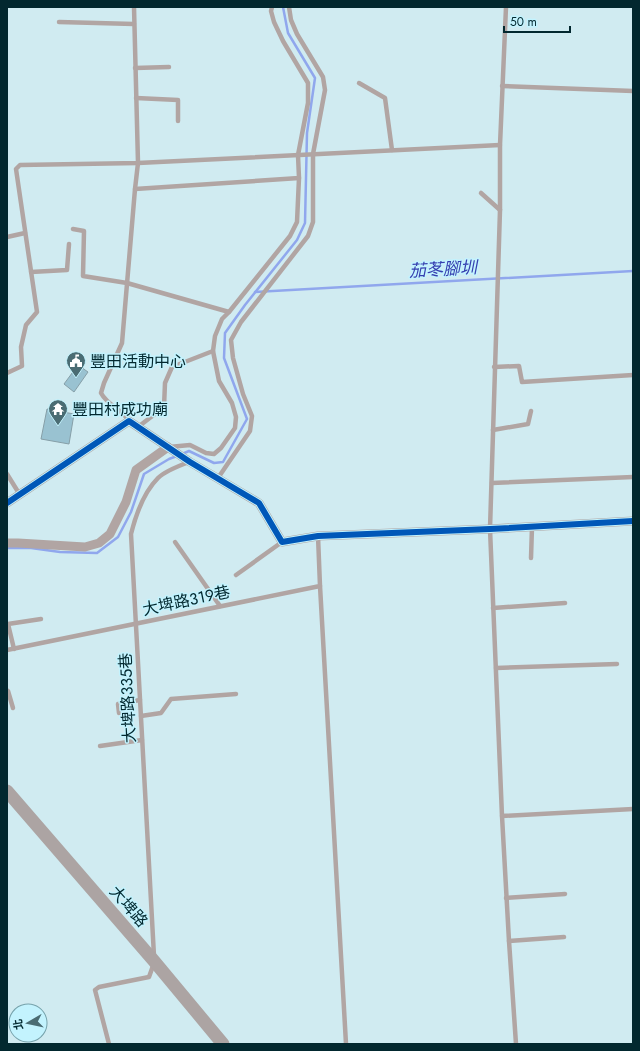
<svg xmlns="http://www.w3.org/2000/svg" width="640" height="1051" viewBox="0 0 640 1051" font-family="Jost,'Noto Sans TC',sans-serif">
<rect width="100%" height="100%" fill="#d0ebf1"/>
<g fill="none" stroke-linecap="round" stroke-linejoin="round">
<g stroke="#90a7ed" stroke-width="2.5">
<polyline points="255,292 633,271"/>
<polyline points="182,454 189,451 214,463 223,462 247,419 224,358 225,333 245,305 297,240 305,223 307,133 315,78 288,33 283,7"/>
<polyline points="7,548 31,548 60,552 97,553 118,537 131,512 144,474 169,459 177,456"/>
</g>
</g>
<g fill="#99c2d1" stroke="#869fa8">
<polygon points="78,365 88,372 74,392 64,384"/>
<polygon points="47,409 74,414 69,444 41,439"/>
</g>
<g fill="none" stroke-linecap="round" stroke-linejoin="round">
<g stroke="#b1a5a3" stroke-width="4.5">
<polyline points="506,7 500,145 500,210 490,529 502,816 509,941 516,1044"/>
<polyline points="59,22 134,24"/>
<polyline points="135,68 169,67"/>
<polyline points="359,83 385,98 392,150"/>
<polyline points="502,86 633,91"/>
<polyline points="136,98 178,100 178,121"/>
<polyline points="135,189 299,178 298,155 308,103 308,83 283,41 274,22 271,11 272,7"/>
<polyline points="481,193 500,210"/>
<polyline points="73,229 84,231 83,276 127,283 229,312"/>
<polyline points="7,237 25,233"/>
<polyline points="31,272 67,270 69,244"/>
<polyline points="494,367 519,366 522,382 633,375"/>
<polyline points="7,373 22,366 21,347 26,325 37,312 16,169 20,165 138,163 500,145"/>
<path d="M129,421C122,409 108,406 101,393L104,383L122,343L135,189L138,163L134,7"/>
<polyline points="138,427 164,407 165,383 172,367 213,351"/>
<polyline points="493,430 528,424 531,411"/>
<polyline points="169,447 190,445 206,453 214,454 221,448 235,428 236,417 232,403 219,381 213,351 215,336 222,319 229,312 290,236 297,222 299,178"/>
<polyline points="7,474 20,495"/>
<polyline points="218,478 250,431 252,416 243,394 233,358 231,340 241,322 308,236 313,222 313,154 325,90 323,77 297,34 291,20 289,7"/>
<polyline points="492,483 633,477"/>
<polyline points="175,542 220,606"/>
<polyline points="531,558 532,527"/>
<polyline points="236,575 282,542"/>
<polyline points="320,586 346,1044"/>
<polyline points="493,608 565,603"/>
<polyline points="14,649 8,624 41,619"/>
<polyline points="7,650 320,586 318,536"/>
<polyline points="496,668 617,664"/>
<polyline points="7,692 8,691 13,708"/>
<polyline points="119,713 118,704 140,700"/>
<polyline points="141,716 161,713 171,699 236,694"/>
<polyline points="100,746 142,740"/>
<polyline points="502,816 633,809"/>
<polyline points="506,898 565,894"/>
<polyline points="509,941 564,937"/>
<path d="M154,956L131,534C136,514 143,493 158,478C164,472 181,465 189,462"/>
<polyline points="109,1044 95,990 99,987 149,977 154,963"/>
</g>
<g stroke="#b1a5a3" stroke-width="9">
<polyline points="7,503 129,421 190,462 259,503 282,542 318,536 490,529 633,521"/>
<polyline points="7,543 18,543 85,547 99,543 110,534 126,502 136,470 168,447"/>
</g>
<polyline stroke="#aca4a3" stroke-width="13" points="7,791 154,961 223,1044"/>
<defs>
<polyline id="cycleway" points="7,503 129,421 190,462 259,503 282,542 318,536 490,529 633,521"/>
</defs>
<use href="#cycleway" stroke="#c3f3fe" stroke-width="8"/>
<use href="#cycleway" stroke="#0057b8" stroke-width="6"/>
</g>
<defs>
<symbol id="civic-pin" viewBox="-11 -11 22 30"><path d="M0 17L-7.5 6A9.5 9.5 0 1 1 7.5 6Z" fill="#4a6c73" stroke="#c3f3fe"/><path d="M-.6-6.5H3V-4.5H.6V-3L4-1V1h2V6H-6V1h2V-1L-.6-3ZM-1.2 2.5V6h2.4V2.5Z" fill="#fff"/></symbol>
<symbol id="temple-pin" viewBox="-11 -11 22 30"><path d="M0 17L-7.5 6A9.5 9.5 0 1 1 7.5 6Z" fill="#4a6c73" stroke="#c3f3fe"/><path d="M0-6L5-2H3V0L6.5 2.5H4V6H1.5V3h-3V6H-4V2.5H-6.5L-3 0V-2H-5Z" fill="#fff"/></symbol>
</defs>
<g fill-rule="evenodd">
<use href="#civic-pin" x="65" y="350" width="22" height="30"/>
<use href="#temple-pin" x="47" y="398" width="22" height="30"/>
</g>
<g text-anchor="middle" stroke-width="3" stroke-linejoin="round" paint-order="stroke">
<g font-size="16" fill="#02282f" stroke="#c3f3fe" text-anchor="start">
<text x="90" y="367">豐田活動中心</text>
<text x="72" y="415">豐田村成功廟</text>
</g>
<g font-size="16" fill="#02282f" stroke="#c3f3fe">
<text transform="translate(186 600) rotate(-12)" y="6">大埤路319巷</text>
<text transform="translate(127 698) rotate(-93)" y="6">大埤路335巷</text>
<text transform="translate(129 906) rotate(49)" y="6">大埤路</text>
</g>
<g font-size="17" font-style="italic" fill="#353faf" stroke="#c3f3fe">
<text transform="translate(443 269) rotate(-3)" y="6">茄苳腳圳</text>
</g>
</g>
<rect width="640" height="1051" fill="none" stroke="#02282f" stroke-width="16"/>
<g transform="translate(28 1023) rotate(261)"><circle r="19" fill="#c3f3fe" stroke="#76a2ab"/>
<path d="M0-3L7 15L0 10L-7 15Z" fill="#4a6c73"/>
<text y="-6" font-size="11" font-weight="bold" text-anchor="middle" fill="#02282f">北</text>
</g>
<path d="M504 26v6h66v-6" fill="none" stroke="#02282f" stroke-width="2"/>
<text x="510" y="26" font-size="12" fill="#02282f" stroke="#c3f3fe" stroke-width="3" paint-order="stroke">50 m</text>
</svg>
